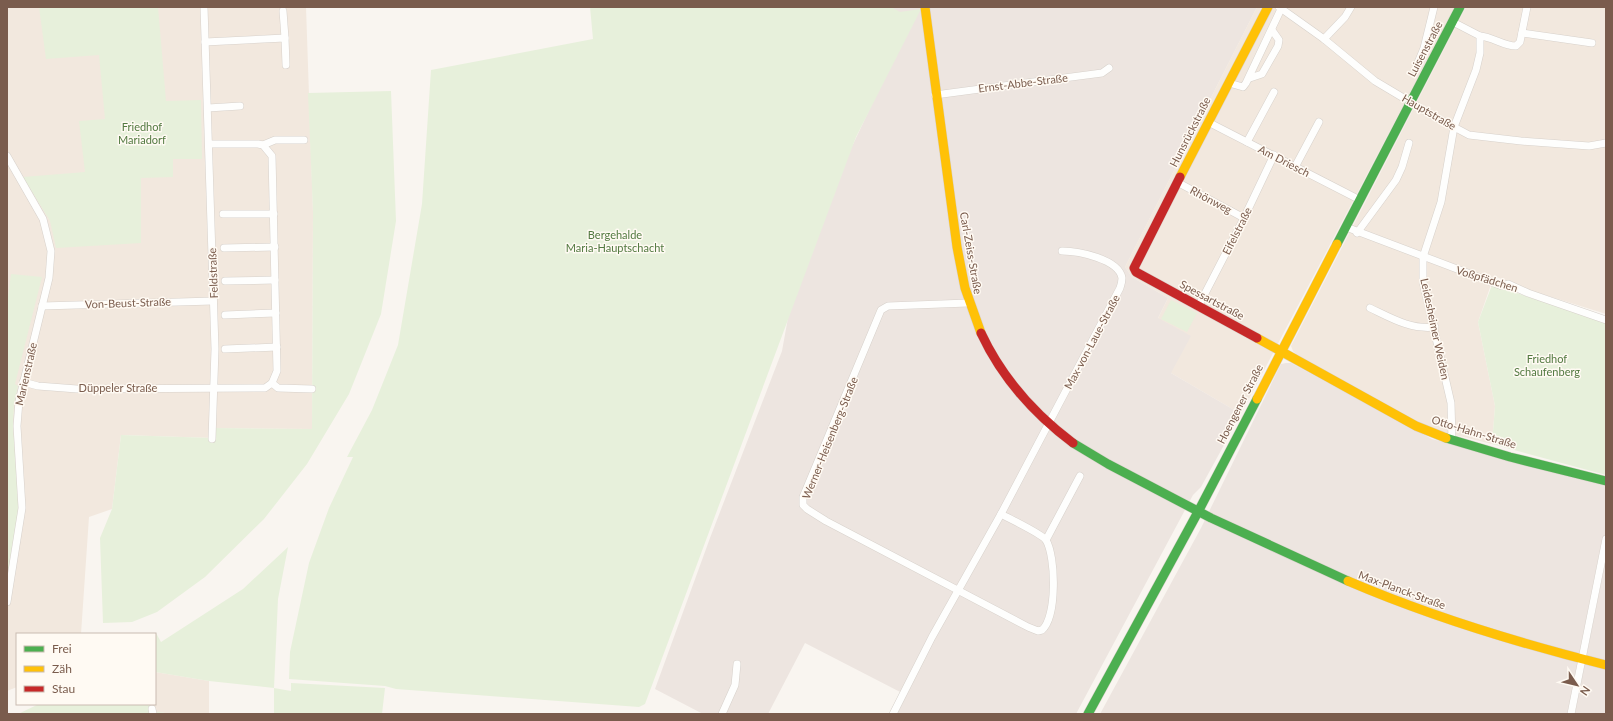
<svg xmlns="http://www.w3.org/2000/svg" width="1613" height="721" viewBox="0 0 1613 721" font-family="Lato,sans-serif">
<rect width="100%" height="100%" fill="#f9f5f0"/>
<g fill="#f2e8de">
<polygon points="7,7 306,7 313,212 312,429 214,428 214,438 121,435 112,509 89,517 81,634 17,634 17,687 7,691"/>
<polygon points="1257,7 1455,7 1241,414 1171,373 1158,318 1168,298 1132,277 1125,267"/>
<polygon points="1466,7 1606,7 1606,314 1529,290 1494,276 1478,322 1495,406 1492,444 1443,432 1418,422 1297,355 1293,351 1291,346"/>
<polygon points="155,672 209,681 209,714 173,714 149,711 150,704 155,704"/>
</g>
<g fill="#ede5e0">
<polygon points="884,7 1257,7 1125,267 1132,277 1168,298 1158,318 1191,336 1171,373 1241,414 1201,487 1193,495 1076,714 897,714 906,695 805,643 768,714 703,714 655,689 710,538 782,351 790,307 847,157 900,45"/>
<polygon points="1286,363 1291,363 1432,439 1606,486 1606,714 1100,714 1201,528 1281,364"/>
</g>
<g fill="#e7f0db">
<polygon points="39,7 158,7 166,101 201,100 202,159 173,159 173,177 141,178 141,243 56,248 50,221 23,177 85,172 79,121 105,119 99,55 46,59"/>
<polygon points="590,7 891,7 900,12 921,9 856,137 645,704 639,707 396,689 385,686 289,679 290,652 309,563 329,508 353,457 347,457 372,410 398,345 422,204 431,70 593,39"/>
<polygon points="391,91 396,221 381,314 349,394 307,464 264,519 205,577 157,612 132,622 103,623 100,538 112,509 121,435 214,438 214,428 312,429 313,212 308,93"/>
<polygon points="11,274 42,277 15,384 18,386 14,403 13,426 19,509 7,579 7,304"/>
<polygon points="1492,285 1606,322 1606,475 1492,444 1495,406 1478,322"/>
<polygon points="1171,300 1197,313 1187,332 1161,319"/>
<polygon points="288,547 278,599 274,688 291,691 291,683 385,688 382,714 274,714 274,688 209,681 155,672 154,634 156,633 161,642 243,589"/>
<polygon points="39,704 150,704 150,711 173,714 18,714"/>
</g>
<g fill="none" stroke-linecap="round" stroke-linejoin="round">
<defs>
<g id="street">
<polyline points="204,7 215,349 212,439"/>
<polyline points="1279,7 1324,39 1375,81 1437,118 1469,135 1521,141 1589,146 1606,143"/>
<polyline points="283,11 285,38"/>
<polyline points="1522,33 1592,43"/>
<path d="M1480,36C1493,37 1503,46 1516,46L1520,42L1527,7"/>
<polyline points="1324,39 1345,17 1351,7"/>
<polyline points="205,42 285,38 286,65"/>
<polyline points="1417,65 1424,48 1434,7"/>
<polyline points="1250,78 1262,74 1278,46 1279,40 1272,30"/>
<polyline points="1229,83 1243,87 1246,83 1281,9"/>
<polyline points="935,95 1102,73 1109,68"/>
<polyline points="208,108 240,106"/>
<polyline points="1208,122 1360,200"/>
<polyline points="1247,142 1274,92"/>
<polyline points="263,145 275,140 304,140"/>
<polyline points="7,156 43,219 51,251 49,278 19,401 17,426 22,508 7,602"/>
<polyline points="1295,167 1319,122"/>
<polyline points="1177,182 1244,218"/>
<polyline points="223,214 274,214"/>
<polyline points="1346,227 1502,286 1508,284 1528,293 1606,320"/>
<polyline points="1357,233 1396,180 1402,167 1409,143"/>
<polyline points="224,248 275,247"/>
<polyline points="225,281 275,280"/>
<path d="M968,303L888,306L881,310L803,497V505L807,509L826,521L1028,627L1038,631L1042,630C1057,617 1056,557 1046,540C1042,534 1010,519 1001,514"/>
<polyline points="42,306 213,301"/>
<polyline points="1198,307 1244,218 1274,155"/>
<path d="M1370,308C1391,318 1411,330 1435,327"/>
<polyline points="225,315 276,313"/>
<polyline points="225,349 277,347"/>
<polyline points="23,382 38,386 77,389 265,388 272,383 277,371 272,156 263,145 258,144 210,144"/>
<polyline points="272,383 278,388 312,389"/>
<polyline points="1452,440 1451,403 1423,282 1423,257 1441,202 1454,127 1476,70 1480,53 1480,36 1453,22"/>
<polyline points="1046,540 1080,476"/>
<polyline points="152,709 153,714"/>
<polyline points="722,714 735,685 737,664"/>
<path d="M893,714L932,637L1001,514L1120,288C1121,285 1122,281 1122,278C1119,259 1078,251 1062,251"/>
<polyline points="1571,714 1606,539"/>
</g>
<g id="fast">
<polyline points="1337,244 1460,7"/>
<polyline points="1446,438 1510,457 1606,481"/>
<polyline points="1073,443 1108,464 1211,518 1348,581"/>
<polyline points="1088,714 1198,512 1257,399"/>
</g>
<g id="slow">
<polyline points="925,7 957,247 965,288 981,333"/>
<polyline points="1180,177 1268,7"/>
<polyline points="1257,338 1416,426 1446,438"/>
<polyline points="1257,399 1337,244"/>
<path d="M1348,581C1432,617 1518,643 1606,665"/>
</g>
<g id="jam">
<polyline points="1180,177 1134,268 1136,272 1257,338"/>
<path d="M981,333C1002,378 1033,413 1073,443"/>
</g>
</defs>
<use href="#street" stroke="#d7d1cb" stroke-width="8"/>
<use href="#fast" stroke="#d9d2cb" stroke-width="10"/>
<use href="#slow" stroke="#d9d2cb" stroke-width="10"/>
<use href="#jam" stroke="#d9d2cb" stroke-width="10"/>
<use href="#street" stroke="#fefefd" stroke-width="7"/>
<use href="#fast" stroke="#4caf50" stroke-width="9"/>
<use href="#slow" stroke="#ffc107" stroke-width="9"/>
<use href="#jam" stroke="#c62828" stroke-width="9"/>
</g>
<g text-anchor="middle" stroke-width="3" stroke-linejoin="round" paint-order="stroke">
<g font-size="11" fill="#7a5c4d" stroke="#fffaf3">
<text transform="translate(1425 49) rotate(-62)" y="4">Luisenstraße</text>
<text transform="translate(1023 83) rotate(-7)" y="4">Ernst-Abbe-Straße</text>
<text transform="translate(1429 112) rotate(30)" y="4">Hauptstraße</text>
<text transform="translate(1190 132) rotate(-63)" y="4">Hunsrückstraße</text>
<text transform="translate(1284 161) rotate(27)" y="4">Am Driesch</text>
<text transform="translate(1211 200) rotate(28)" y="4">Rhönweg</text>
<text transform="translate(1237 231) rotate(-63)" y="4">Eifelstraße</text>
<text transform="translate(971 253) rotate(80)" y="4">Carl-Zeiss-Straße</text>
<text transform="translate(213 273) rotate(-92)" y="4">Feldstraße</text>
<text transform="translate(1487 279) rotate(17)" y="4">Voßpfädchen</text>
<text transform="translate(1212 300) rotate(28)" y="4">Spessartstraße</text>
<text transform="translate(128 303) rotate(-2)" y="4">Von-Beust-Straße</text>
<text transform="translate(1435 329) rotate(78)" y="4">Leidesheimer Weiden</text>
<text transform="translate(1092 342) rotate(-62)" y="4">Max-von-Laue-Straße</text>
<text transform="translate(26 374) rotate(-77)" y="4">Marienstraße</text>
<text x="118" y="392">Düppeler Straße</text>
<text transform="translate(1240 404) rotate(-63)" y="4">Hoengener Straße</text>
<text transform="translate(1474 432) rotate(17)" y="4">Otto-Hahn-Straße</text>
<text transform="translate(830 438) rotate(-68)" y="4">Werner-Heisenberg-Straße</text>
<text transform="translate(1402 590) rotate(20)" y="4">Max-Planck-Straße</text>
</g>
<g font-size="11" fill="#537a41" stroke="#fffaf3">
<text x="142" y="131">Friedhof<tspan x="142" dy="13">Mariadorf</tspan></text>
<text x="615" y="239">Bergehalde<tspan x="615" dy="13">Maria-Hauptschacht</tspan></text>
<text x="1547" y="363">Friedhof<tspan x="1547" dy="13">Schaufenberg</tspan></text>
</g>
</g>
<rect width="1613" height="721" fill="none" stroke="#7a5c4d" stroke-width="16"/>
<rect x="16" y="633" width="140" height="72" fill="#fffaf3" stroke="#cabbb1"/>
<rect x="24" y="646" width="20" height="6" fill="#4caf50" stroke="#cabbb1"/>
<text x="52" y="653" font-size="12" fill="#7a5c4d">Frei</text>
<rect x="24" y="666" width="20" height="6" fill="#ffc107" stroke="#cabbb1"/>
<text x="52" y="673" font-size="12" fill="#7a5c4d">Zäh</text>
<rect x="24" y="686" width="20" height="6" fill="#c62828" stroke="#cabbb1"/>
<text x="52" y="693" font-size="12" fill="#7a5c4d">Stau</text>
<g transform="translate(1577 685) rotate(125)" stroke="#fffaf3" stroke-width="3" paint-order="stroke">
<path d="M0-3L7 15L0 10L-7 15Z" fill="#7a5c4d"/>
<text y="-6" font-size="11" font-weight="bold" text-anchor="middle" fill="#7a5c4d">N</text>
</g>
</svg>
